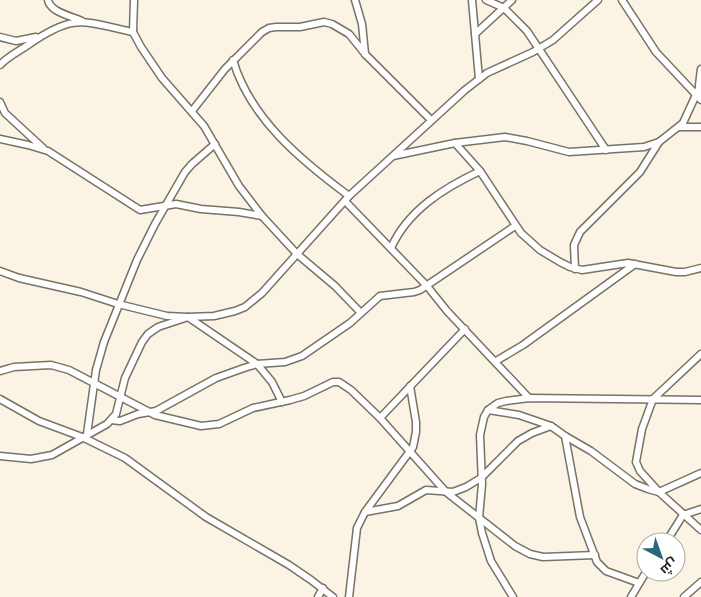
<svg xmlns="http://www.w3.org/2000/svg" width="701" height="597" viewBox="0 0 701 597" font-family="'Source Sans 3',Cairo,sans-serif">
<rect width="100%" height="100%" fill="#fbf3e4"/>
<g fill="none" stroke-linecap="round" stroke-linejoin="round">
<defs>
<g id="minor">
<path d="M48,0C50,12 71,16 82,21"/>
<polyline points="134,0 133,32 141,47 162,78 204,126 239,186 262,216 297,254 335,286 361,313"/>
<polyline points="355,0 362,24 365,54"/>
<polyline points="472,0 479,79"/>
<polyline points="486,0 504,8 527,31 606,150"/>
<polyline points="622,0 656,52 701,100"/>
<polyline points="475,34 512,0"/>
<polyline points="0,37 16,41 36,37"/>
<path d="M233,60C250,119 302,161 349,196"/>
<path d="M0,65C7,57 19,51 28,45C74,13 82,21 133,32"/>
<polyline points="701,69 699,85 701,94"/>
<polyline points="0,102 5,113 43,148"/>
<polyline points="192,111 225,69 262,32 269,28 276,27 300,27 324,22 332,24 349,34 366,55 431,120"/>
<polyline points="679,127 701,127"/>
<polyline points="0,139 28,145 48,151 140,210 176,204 201,209 239,212 262,216"/>
<polyline points="455,143 480,171 521,233 540,250 560,262 570,267 582,270 628,263 676,272 685,272 701,268"/>
<polyline points="393,156 455,143 505,137 527,141 569,152 644,147 659,142 683,123 701,84"/>
<polyline points="345,201 427,286 447,311 529,398"/>
<path d="M391,248C408,210 444,188 480,171"/>
<polyline points="575,269 574,245 580,232 640,172 659,142"/>
<polyline points="0,271 19,278 81,292 118,304 167,316 188,317 214,316 235,311 245,307 262,293 349,196 465,90 487,73 533,52 553,40 598,0"/>
<polyline points="701,354 653,399 642,429 636,462 640,471 659,492 701,530"/>
<polyline points="496,361 523,345 635,264"/>
<polyline points="0,371 14,367 51,365 69,370 155,415 201,426 219,424 253,408 290,400 304,396 333,382 339,382 351,390 380,418 446,492 515,546 530,554 543,557 595,555"/>
<polyline points="0,399 39,421 82,437 125,458 206,517 289,565 311,580 333,597"/>
<polyline points="488,410 519,415 551,426 565,436 591,451 635,484 648,489 659,492 701,473"/>
<polyline points="380,418 465,329"/>
<polyline points="111,420 120,421 138,414 156,411 216,378 244,368 257,364 285,362 302,356 350,323 380,296 414,292 420,290 515,226"/>
<polyline points="87,434 96,370 104,342 137,260 155,224 185,172 192,164 215,144"/>
<polyline points="565,436 580,517 597,562 606,571 639,583"/>
<polyline points="0,456 31,459 52,455 107,424 116,414 125,378 142,342 148,334 158,327 188,317 257,364 272,382 282,402"/>
<polyline points="365,512 398,506 426,490 453,492 466,487 481,478 518,441 532,433 551,426"/>
<polyline points="666,542 683,515 701,509"/>
<polyline points="318,597 323,588"/>
<polyline points="349,597 357,528 365,512 413,447 416,432 416,422 410,386"/>
<polyline points="513,597 491,561 482,533 479,518 482,484 480,435 484,417 488,410 498,403 506,401 529,398 701,400"/>
<polyline points="631,597 646,572"/>
<polyline points="684,597 701,582"/>
</g>
</defs>
<use href="#minor" stroke="#797265" stroke-width="9"/>
<use href="#minor" stroke="#fff" stroke-width="6"/>
</g>
<g transform="translate(661 557) rotate(139)"><circle r="24" fill="#ffffff" stroke="#a9a8a5"/>
<path d="M0-4L9 19L0 12L-9 19Z" fill="#28687d"/>
<text y="-8" font-size="14" font-weight="bold" text-anchor="middle" fill="#28251f">ش</text>
</g>
</svg>
